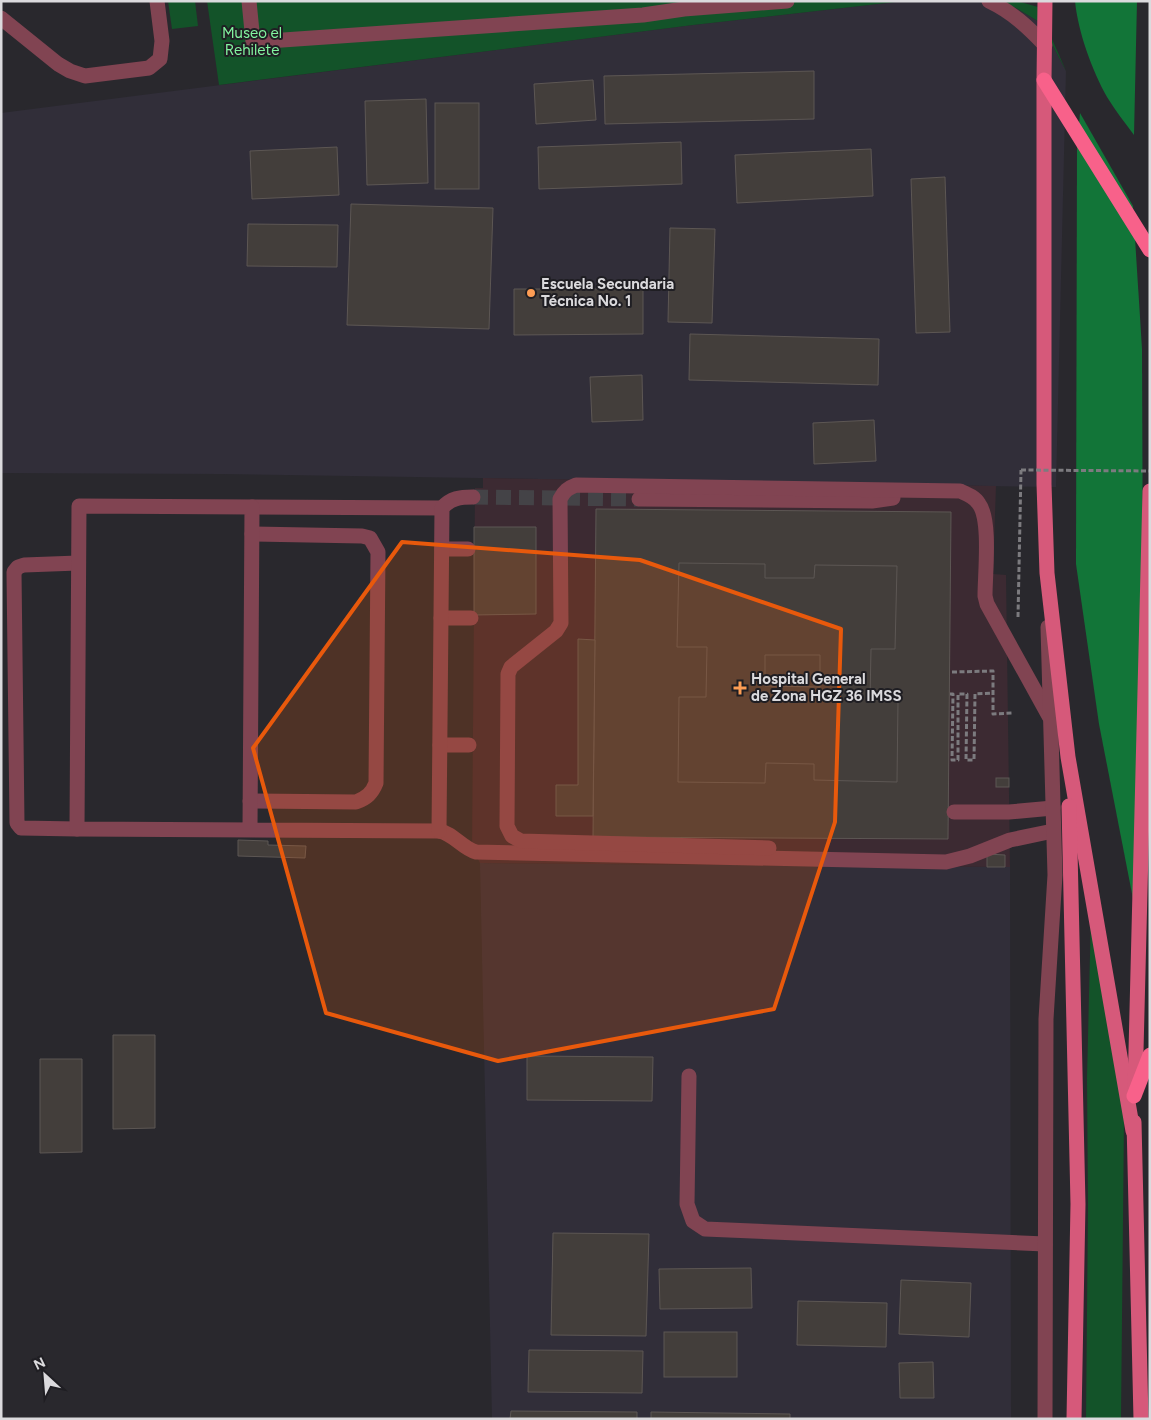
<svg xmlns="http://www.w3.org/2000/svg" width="1151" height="1420" viewBox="0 0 1151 1420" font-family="Figtree,sans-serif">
<rect width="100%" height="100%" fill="#29282d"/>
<g fill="#312e39">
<polygon points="904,1 1001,1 1016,8 1041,23 1066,71 1056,487 221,474 1,473 1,113 693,25"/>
<polygon points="480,863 1010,867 1011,1419 492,1419"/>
</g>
<polygon fill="#3c2a32" points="483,478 996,486 993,574 1006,575 1010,867 480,863 472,848 475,488 483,488"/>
<g fill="#135329">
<polygon points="168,1 195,1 198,26 172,29"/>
<polygon points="207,1 904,1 693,25 219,85"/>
<polygon points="1001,1 1017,1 1038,7 1066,71 1041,23 1016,8"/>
<polygon points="1091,913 1124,1119 1121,1419 1086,1419 1088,1206 1087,1078"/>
</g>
<g fill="#127538">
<path d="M1075,1H1137L1134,135C1125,123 1115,110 1107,97C1092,70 1078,32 1075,1Z"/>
<polygon points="1080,113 1133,206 1142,349 1143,612 1135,909 1099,724 1076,564 1077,147"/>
</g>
<g fill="#433e3b" stroke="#5d5754" fill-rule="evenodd">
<polygon points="814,71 814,119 605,124 604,76"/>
<polygon points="593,80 596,120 536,124 534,84"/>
<polygon points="426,99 428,183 367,185 365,101"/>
<rect x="435" y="103" width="44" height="86"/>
<polygon points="681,142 682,184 539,189 538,147"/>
<polygon points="337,147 339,195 252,199 250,151"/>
<polygon points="871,149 873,196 737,203 735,155"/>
<polygon points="945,177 950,332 916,333 911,179"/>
<polygon points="351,204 493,208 489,329 347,325"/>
<polygon points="248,224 338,225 337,267 247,266"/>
<polygon points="670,228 715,229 712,323 668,322"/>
<polygon points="514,289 643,289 643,334 514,335"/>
<polygon points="690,334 879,339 878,385 689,380"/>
<polygon points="642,375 643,420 592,422 590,377"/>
<polygon points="874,420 876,461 814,464 813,423"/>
<polygon points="596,509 951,512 948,839 593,837"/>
<polygon points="474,527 536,527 536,614 474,615"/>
<path d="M679,563L765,564V578H814L815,565L897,566L895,649H871L870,700L898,701L897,782L814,780V764L766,763L765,783L678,782L679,697H706L707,647H677ZM765,655H820V687L765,686Z"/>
<polygon points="578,639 595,640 593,816 556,816 556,785 578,785"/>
<rect x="996" y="778" width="13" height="9"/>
<polygon points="238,840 268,841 268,845 306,846 305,858 238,856"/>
<polygon points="987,854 1005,855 1005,867 987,867"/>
<polygon points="113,1035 155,1035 155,1128 113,1129"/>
<polygon points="527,1056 653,1057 652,1101 527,1100"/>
<polygon points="40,1059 82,1059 82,1152 40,1153"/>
<polygon points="553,1233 649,1234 646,1336 551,1335"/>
<polygon points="751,1268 752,1308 660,1309 659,1269"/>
<polygon points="901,1280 971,1283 969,1337 899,1334"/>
<polygon points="798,1301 887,1303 886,1347 797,1345"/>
<rect x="664" y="1332" width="73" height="45"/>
<polygon points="529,1350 643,1351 642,1393 528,1392"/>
<polygon points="933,1362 934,1398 900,1398 899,1363"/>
<polygon points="511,1411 637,1412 637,1419 510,1419"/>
<polygon points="651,1412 790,1414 790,1419 651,1419"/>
</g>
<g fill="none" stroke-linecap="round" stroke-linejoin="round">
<polyline stroke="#444347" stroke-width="15" stroke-dasharray="15 8" stroke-linecap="butt" points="473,497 639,499"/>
<g stroke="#7c7b7f" stroke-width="3" stroke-dasharray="5 2.5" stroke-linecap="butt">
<polyline points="1018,617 1021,470"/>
<polyline points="952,672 993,671 993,714 1014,713"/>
<polyline points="950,694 953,694 952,760 958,760 958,694 967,694 966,760 974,760 975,694 993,693"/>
</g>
<g stroke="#814452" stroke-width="15">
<polyline points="249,1 253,42 643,15 684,9 787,1"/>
<path d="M989,1C1012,12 1028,27 1045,45"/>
<polyline points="1,18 58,64 70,71 85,76 149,68 160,59 162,41 157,1"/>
<polyline points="639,499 872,501 893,498"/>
<polyline points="252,507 442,508"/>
<polyline points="442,549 468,549"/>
<polyline points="441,618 471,618"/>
<polyline points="440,745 469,745"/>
<path d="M250,801L356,802C367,798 372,793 376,783L378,552L370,538L362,536L252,534"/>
<polyline points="954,812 1009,812 1053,808"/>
<polyline points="77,829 21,828 17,823 14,572 18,567 24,565 78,563"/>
<path d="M250,829L252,507L79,506L77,829L439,831C453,833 462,848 476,852L946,862L970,856L1010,840L1053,831"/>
<path d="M439,831L442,508C451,498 460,497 473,497"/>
<path d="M769,848L521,841L512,836L507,826L508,674L511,667L556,631L561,623L560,499C564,491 568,488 576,485L960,491C967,494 975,497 979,504C991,520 985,574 985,596L987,604L1049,716"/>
<polyline points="689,1076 687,1204 693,1221 705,1229 1045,1244"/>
<polyline points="1045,1419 1046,1019 1055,875 1048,627"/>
</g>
<g stroke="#d6597a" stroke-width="15">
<polyline points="1045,1 1044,80 1044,484 1047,573 1068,757 1133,1131"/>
<polyline points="1069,806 1078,1204 1074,1419"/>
<polyline points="1135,1091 1150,491"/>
<polyline points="1134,1122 1141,1419"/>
</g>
<g stroke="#f8618a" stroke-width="15">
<polyline points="1044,80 1150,250"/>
<polyline points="1134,1096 1150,1055"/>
</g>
<polyline stroke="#7c7b7f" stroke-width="3" stroke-dasharray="5 2.5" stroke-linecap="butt" points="1021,470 1150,471"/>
</g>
<path fill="#e8590c" fill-opacity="0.2" stroke="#e8590c" stroke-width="4" stroke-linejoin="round" d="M402,542L640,560L841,629L835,822L774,1009L498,1061L326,1013L253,748Z"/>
<g fill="#fd9d54" stroke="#1f1e23" stroke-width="2">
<circle cx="531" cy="293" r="5"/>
<path d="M737.5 680.5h5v5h5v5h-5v5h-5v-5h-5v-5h5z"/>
</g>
<g text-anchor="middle" stroke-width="4" stroke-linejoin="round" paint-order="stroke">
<g font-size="15" fill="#82f49f" stroke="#1f1e23">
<text x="252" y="38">Museo el<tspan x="252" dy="17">Rehilete</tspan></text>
</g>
<g font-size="15" font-weight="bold" fill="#dbdadd" stroke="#1f1e23" text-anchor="start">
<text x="541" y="289">Escuela Secundaria<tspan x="541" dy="17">Técnica No. 1</tspan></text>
<text x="751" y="684">Hospital General<tspan x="751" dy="17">de Zona HGZ 36 IMSS</tspan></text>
</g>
</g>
<rect width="1151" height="1420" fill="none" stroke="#dbdadd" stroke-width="5"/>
<g transform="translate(45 1375) rotate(334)" stroke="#1f1e23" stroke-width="4" paint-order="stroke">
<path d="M0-4L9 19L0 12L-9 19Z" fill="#dbdadd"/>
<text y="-8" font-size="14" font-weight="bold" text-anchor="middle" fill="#dbdadd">N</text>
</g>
</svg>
